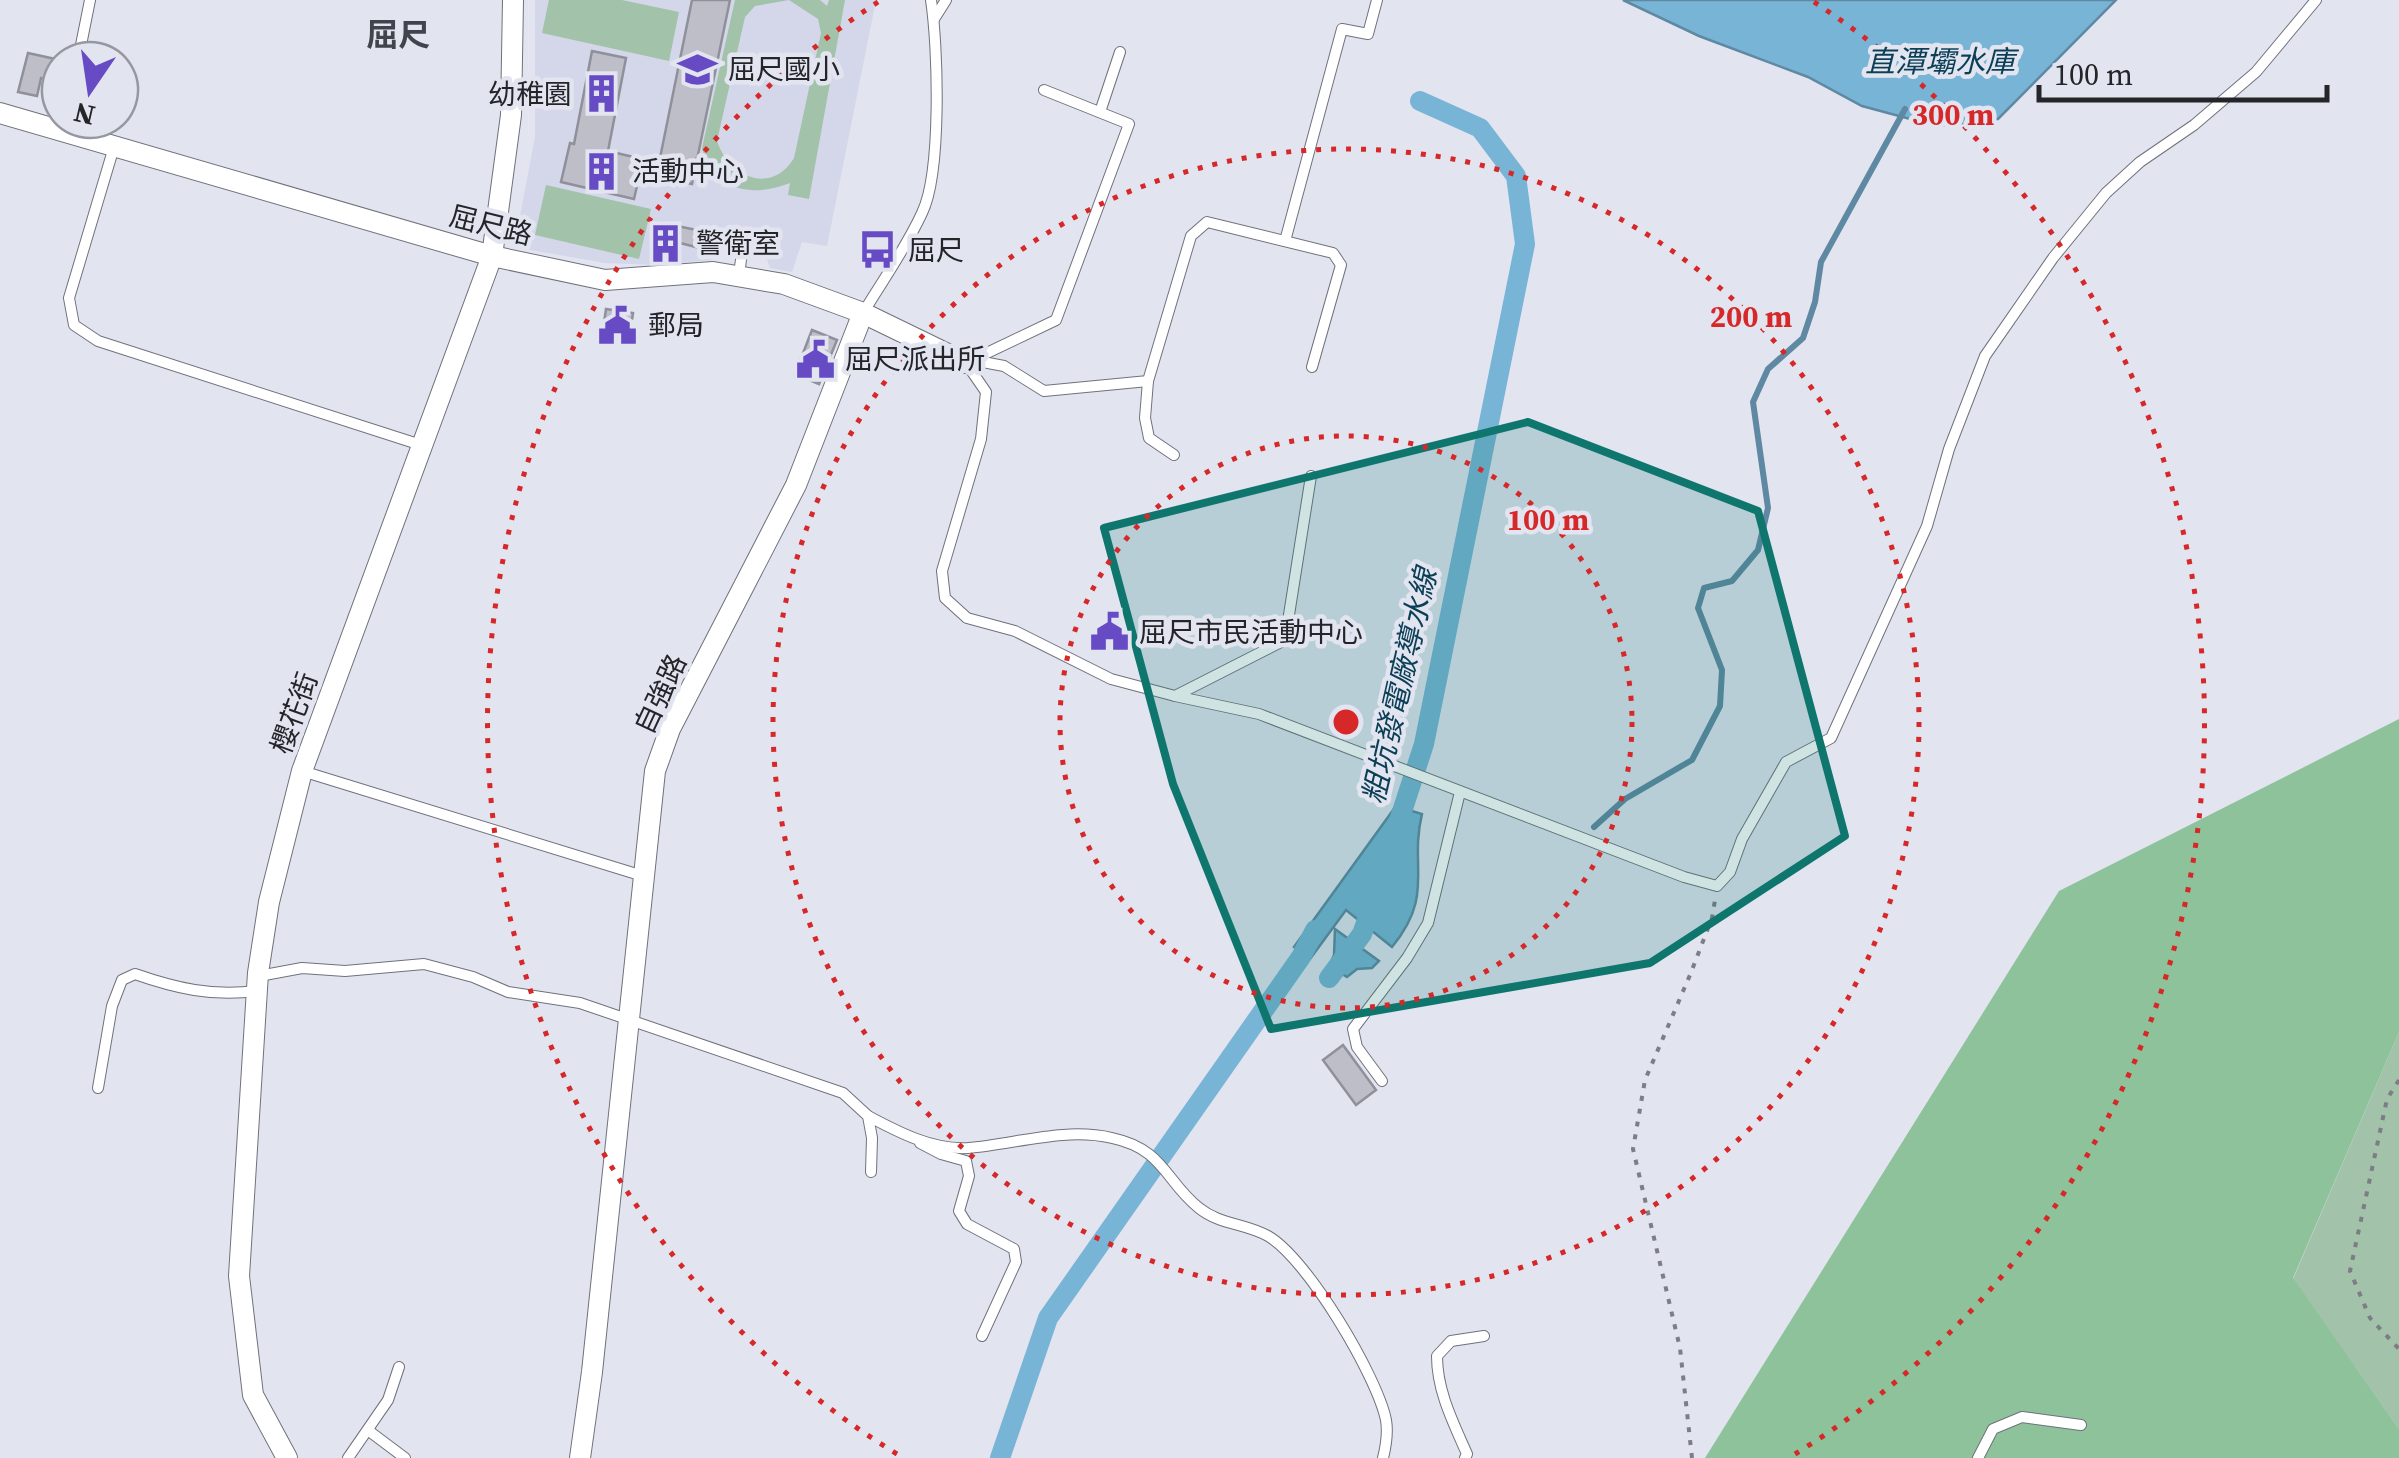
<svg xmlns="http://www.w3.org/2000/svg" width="2399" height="1458" viewBox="0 0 2399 1458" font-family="'Source Serif 4','Noto Sans TC',serif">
<rect width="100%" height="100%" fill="#e2e4f0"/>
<polygon fill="#d3d7e9" points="535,0 876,0 827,246 802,242 792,272 770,268 763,247 724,240 711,260 659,265 605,263 514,247 535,137"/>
<g fill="#a2c2a9" fill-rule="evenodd">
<polygon points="549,0 622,0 679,12 669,61 542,33"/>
<path d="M735,0H820L827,6L829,0H845L809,199L788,195L790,183C752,198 713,191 702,148ZM789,0L818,19L821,33L794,158C772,195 729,178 717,141L745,17L755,6Z"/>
<polygon points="546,185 651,209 639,259 535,235"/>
<polygon points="2399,1032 2399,1429 2293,1279"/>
</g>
<polygon fill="#8ec29a" points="2399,719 2399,1032 2293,1278 2399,1429 2399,1458 1705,1458 2059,891"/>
<g fill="#78b4d6" stroke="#5f89a2" stroke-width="2.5">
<polygon points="1623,0 2116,0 1998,119 1936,126 1862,106 1808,77 1699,36"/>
<path d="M1396,806L1422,814C1409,867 1435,895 1392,947L1346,910L1310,959L1294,947Z"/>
<polygon points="1335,929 1379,961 1372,968 1357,969 1347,977 1329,966 1334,955"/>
</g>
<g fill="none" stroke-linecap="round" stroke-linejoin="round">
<polyline stroke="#5f89a2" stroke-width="6" points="1594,827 1625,799 1692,760 1720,706 1722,670 1698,608 1704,588 1732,581 1758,550 1768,508 1753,402 1768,369 1803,338 1815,302 1821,262 1905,109"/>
<g stroke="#78b4d6" stroke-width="20">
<polyline points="1395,833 1424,744 1525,244 1516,176 1480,128 1420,101"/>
<polyline points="1329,978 1362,934 1373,903"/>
<polyline points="1000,1458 1048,1318 1301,957 1315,930"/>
</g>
</g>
<g fill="#bebec9" stroke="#8f909a" stroke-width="2.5">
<polygon points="692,0 730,0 692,184 640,173 634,199 561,182 570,143 574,144 592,51 626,58 608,151 659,163"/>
<polygon points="28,53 60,60 60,83 41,78 37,96 18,92"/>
<polygon points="662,223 707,232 711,241 704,249 676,242 672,261 654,258"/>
<polygon points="606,309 633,313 629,340 602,336"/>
<polygon points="812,330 837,340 819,384 795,374"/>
<polygon points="1343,1045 1376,1090 1356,1105 1323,1060"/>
</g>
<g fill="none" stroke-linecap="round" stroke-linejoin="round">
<defs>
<g id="lane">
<polyline points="934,19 946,0"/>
<polyline points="78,60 90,0"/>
<polyline points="1044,90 1129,124 1056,320 966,363 986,392 981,439 942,571 945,598 967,618 1015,631 1111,679 1175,696 1285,640 1311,476"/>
<polyline points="1100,112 1120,52"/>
<polyline points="114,147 69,298 74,325 98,341 421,445"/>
<polyline points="1285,241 1342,29 1368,34 1377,0"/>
<polyline points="739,275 743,244"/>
<path d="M863,313C883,280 906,248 922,213C942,172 938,46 931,0"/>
<polyline points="972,360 1004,366 1044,391 1148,381 1191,236 1207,222 1333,253 1341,265 1312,367"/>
<polyline points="1148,381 1145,418 1149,438 1174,455"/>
<polyline points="1175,696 1259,714 1684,877 1717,886 1730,872 1742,839 1786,762 1831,738 1927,526 1949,449 1985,356 2053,258 2106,193 2140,162 2194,125 2256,72 2316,0"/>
<polyline points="302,771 643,876"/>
<polyline points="259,976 302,968 345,971 424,964 473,977 508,992 580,1003 843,1093 868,1116 872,1138 871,1172"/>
<polyline points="1382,1081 1357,1047 1353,1029 1407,958 1428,923 1460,792"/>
<path d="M98,1088L112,1006L122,980L135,974C175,988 213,997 256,991"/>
<path d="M868,1116C898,1132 932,1150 968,1148C1016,1144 1064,1127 1112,1138C1164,1149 1165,1181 1199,1208C1220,1225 1245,1223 1268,1236C1307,1258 1377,1376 1386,1420C1388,1432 1386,1446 1383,1458"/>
<polyline points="920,1143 941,1154 966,1161 969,1176 959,1211 967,1224 1014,1249 1016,1262 982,1336"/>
<polyline points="369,1431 405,1458"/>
<polyline points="348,1458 388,1400 399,1367"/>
<path d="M1465,1458L1467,1454C1453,1422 1437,1391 1437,1356L1451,1341L1484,1336"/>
<polyline points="1978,1458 1993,1429 2022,1417 2081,1425"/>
</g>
<g id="street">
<polyline points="0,113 492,256 605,280 713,272 784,284 863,313 966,363"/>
<polyline points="287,1458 253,1395 239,1276 258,973 269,902 302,771 492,256 511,115 513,0"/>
<polyline points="580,1458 592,1372 655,771 670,729 796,485 863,313"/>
</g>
</defs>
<use href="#lane" stroke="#6f727b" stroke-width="12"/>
<use href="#street" stroke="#6f727b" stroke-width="22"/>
<g stroke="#7c7d85" stroke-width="4" stroke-dasharray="5 8" stroke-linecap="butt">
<polyline points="2399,1080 2387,1099 2350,1271 2370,1318 2399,1349"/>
<polyline points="1692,1458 1680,1348 1633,1149 1645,1080 1690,975 1712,918 1715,900"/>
</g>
<use href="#lane" stroke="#fff" stroke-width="10"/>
<use href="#street" stroke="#fff" stroke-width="20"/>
</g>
<path fill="#0f766e" fill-opacity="0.2" stroke="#0f766e" stroke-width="8" stroke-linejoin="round" d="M1528,422L1758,511L1845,836L1650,963L1271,1029L1173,784L1104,528Z"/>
<g fill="none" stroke="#d62828" stroke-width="5" stroke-dasharray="5 10">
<circle cx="1346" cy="722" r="286"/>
<circle cx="1346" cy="722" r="573"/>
<path d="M897 1454A859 859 0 0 1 878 2M1814 2A859 859 0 0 1 1795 1454"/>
</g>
<defs>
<symbol id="school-bare" viewBox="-9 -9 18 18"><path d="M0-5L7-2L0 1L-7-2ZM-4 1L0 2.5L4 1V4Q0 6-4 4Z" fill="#674bc4" stroke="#e2e4f0" stroke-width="2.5" paint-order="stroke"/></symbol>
<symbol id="building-bare" viewBox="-9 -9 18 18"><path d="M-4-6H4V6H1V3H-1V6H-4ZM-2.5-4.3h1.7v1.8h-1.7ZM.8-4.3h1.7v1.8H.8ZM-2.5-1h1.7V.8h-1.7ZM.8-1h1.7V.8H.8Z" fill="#674bc4" stroke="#e2e4f0" stroke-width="2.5" paint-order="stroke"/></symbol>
<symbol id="bus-bare" viewBox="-9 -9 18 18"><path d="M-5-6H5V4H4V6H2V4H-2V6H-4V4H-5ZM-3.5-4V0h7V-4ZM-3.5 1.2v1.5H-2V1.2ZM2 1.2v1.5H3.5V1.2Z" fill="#674bc4" stroke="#e2e4f0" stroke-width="2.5" paint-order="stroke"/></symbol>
<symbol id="civic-bare" viewBox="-9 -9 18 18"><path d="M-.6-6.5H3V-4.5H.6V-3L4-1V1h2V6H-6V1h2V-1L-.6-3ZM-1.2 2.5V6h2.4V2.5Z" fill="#674bc4" stroke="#e2e4f0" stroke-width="2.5" paint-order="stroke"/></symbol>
</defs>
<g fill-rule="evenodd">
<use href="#school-bare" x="670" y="42" width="55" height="55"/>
<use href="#building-bare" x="574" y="66" width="55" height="55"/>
<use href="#building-bare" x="574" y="144" width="55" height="55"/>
<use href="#building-bare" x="638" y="216" width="55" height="55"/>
<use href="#bus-bare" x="850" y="222" width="55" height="55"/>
<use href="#civic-bare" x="590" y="298" width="55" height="55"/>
<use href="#civic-bare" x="788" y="332" width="55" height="55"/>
<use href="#civic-bare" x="1082" y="604" width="55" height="55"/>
</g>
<g text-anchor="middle" stroke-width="9" stroke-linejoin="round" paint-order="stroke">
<g font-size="28" fill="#242529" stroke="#e2e4f0" text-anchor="start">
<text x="728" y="79">屈尺國小</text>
<text x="572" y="104" text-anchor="end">幼稚園</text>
<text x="632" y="181">活動中心</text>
<text x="696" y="253">警衛室</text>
<text x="908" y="260">屈尺</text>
<text x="648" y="335">郵局</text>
<text x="845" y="369">屈尺派出所</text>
<text x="1139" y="642">屈尺市民活動中心</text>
</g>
<g font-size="28" fill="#242529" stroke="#e2e4f0">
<text transform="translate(491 225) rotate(14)" y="10">屈尺路</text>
<text transform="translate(660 694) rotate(-65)" y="10">自強路</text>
<text transform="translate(294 713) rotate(-70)" y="10">櫻花街</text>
</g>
<g font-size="30" font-style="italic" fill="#0b3f56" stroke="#e2e4f0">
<text x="1940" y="72">直潭壩水庫</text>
<text transform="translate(1400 686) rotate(-77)" y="10">粗坑發電廠導水線</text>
</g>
<g font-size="32" font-weight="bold" fill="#42444d" stroke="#e2e4f0">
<text x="398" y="46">屈尺</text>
</g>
</g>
<circle cx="1346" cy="722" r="15" fill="#d62828" stroke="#e2e4f0" stroke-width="5"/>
<g font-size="30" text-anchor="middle" font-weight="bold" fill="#d62828" stroke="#e2e4f0" stroke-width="9" stroke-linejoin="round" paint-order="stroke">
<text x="1953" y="125">300 m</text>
<text x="1751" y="327">200 m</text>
<text x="1548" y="530">100 m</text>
</g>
<g transform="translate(90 90) rotate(193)"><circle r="48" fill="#e2e4f0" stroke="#9698a0" stroke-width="2.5"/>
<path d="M0-8L18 38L0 25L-18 38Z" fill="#674bc4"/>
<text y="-15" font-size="28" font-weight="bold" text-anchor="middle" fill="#242529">N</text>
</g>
<path d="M2039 85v15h288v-15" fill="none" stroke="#242529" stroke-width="5"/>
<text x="2054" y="85" font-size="30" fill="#242529" stroke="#e2e4f0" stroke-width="8" paint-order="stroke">100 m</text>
</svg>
